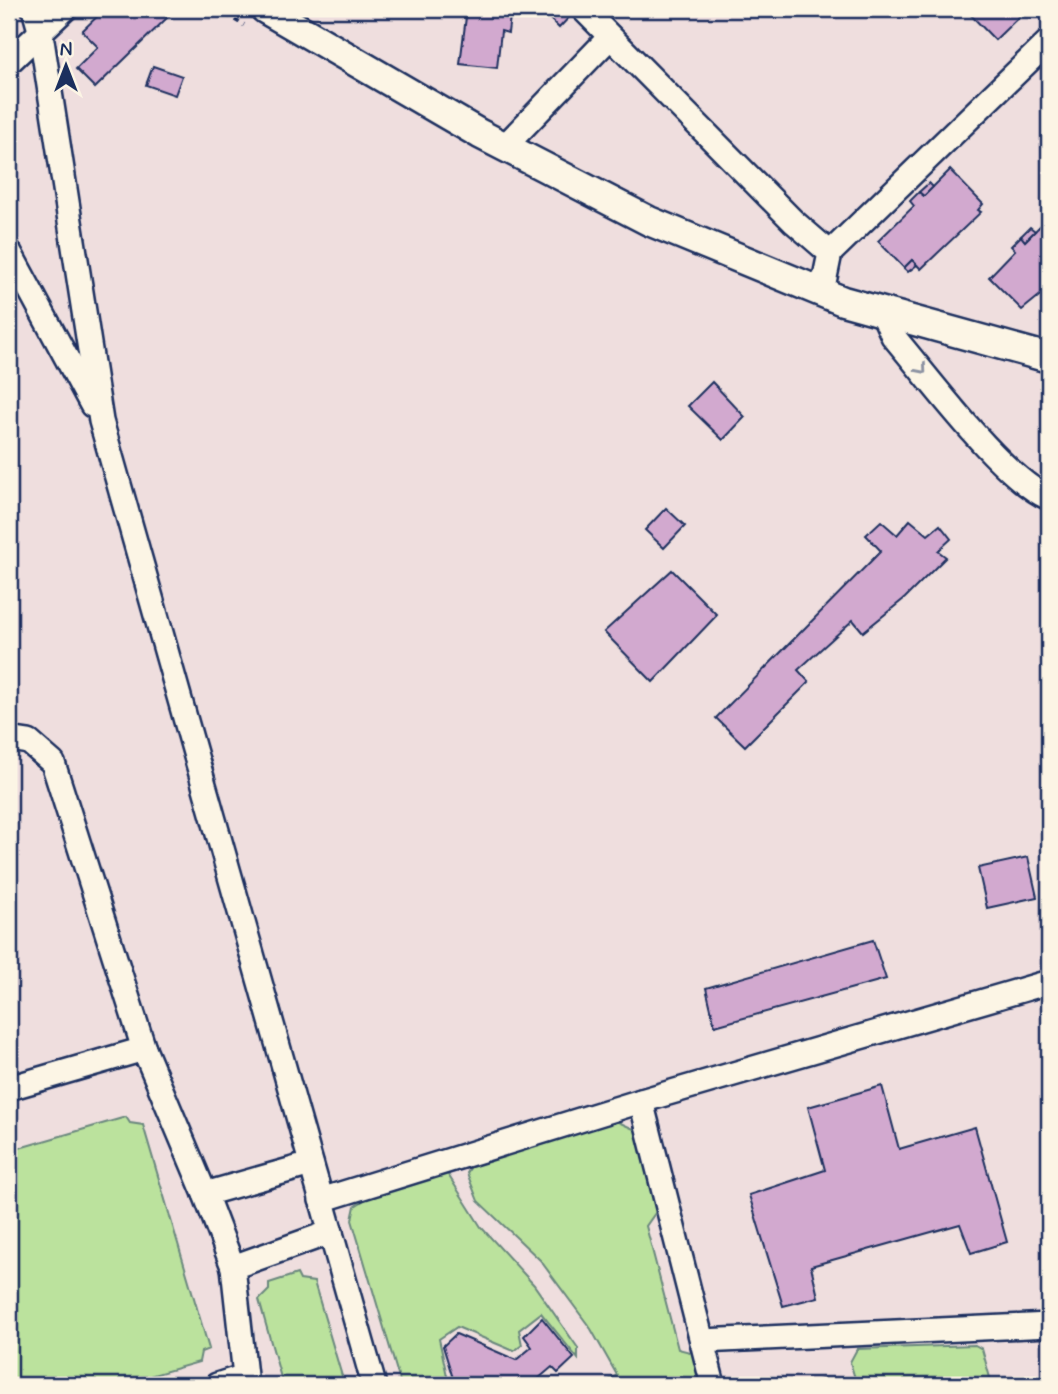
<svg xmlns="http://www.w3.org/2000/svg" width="1058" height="1394" viewBox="0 0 1058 1394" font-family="Mynerve,sans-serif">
<rect width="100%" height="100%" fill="#efdede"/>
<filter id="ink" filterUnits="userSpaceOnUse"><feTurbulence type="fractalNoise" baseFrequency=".0143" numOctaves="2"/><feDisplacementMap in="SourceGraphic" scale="14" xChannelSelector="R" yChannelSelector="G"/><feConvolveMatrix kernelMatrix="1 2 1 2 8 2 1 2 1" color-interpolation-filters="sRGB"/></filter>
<g filter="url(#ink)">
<g fill="#bbe29d" stroke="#6b887e" stroke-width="2">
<polygon points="126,1117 130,1123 143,1125 209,1349 201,1352 199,1362 118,1385 9,1385 9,1151"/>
<polygon points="616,1121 636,1130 647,1149 660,1206 646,1226 678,1349 698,1354 705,1385 601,1385 617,1375 591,1329 540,1260 478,1201 467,1173 472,1165"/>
<polygon points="447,1173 481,1227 534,1285 578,1348 578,1359 541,1313 519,1330 522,1345 514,1351 457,1327 439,1339 449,1385 401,1385 352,1220 355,1206 366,1199"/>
<polygon points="297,1274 300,1280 314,1282 344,1383 339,1385 283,1385 259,1300 269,1290 269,1283"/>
<polygon points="975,1345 982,1349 992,1385 857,1385 850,1362 857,1349"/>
</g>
<g fill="#d2a9cf" stroke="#1b2f5e" stroke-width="2">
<polygon points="105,9 166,9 171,14 95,88 76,69 98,47 82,31"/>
<polygon points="467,9 510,16 508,33 501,31 497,68 460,64"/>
<polygon points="540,9 571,9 574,12 559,28"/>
<polygon points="965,9 1027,9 995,40"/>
<polygon points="153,66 182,76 175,95 146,85"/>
<polygon points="950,170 983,204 978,210 981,212 921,269 912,260 904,268 878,241 914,206 910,201 919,192 924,196"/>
<polygon points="929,183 933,187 924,196 919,192"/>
<polygon points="1049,217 1049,288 1022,310 989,277 1015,250 1011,246 1021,236 1025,241"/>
<polygon points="1030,227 1035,231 1025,241 1021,236"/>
<polygon points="912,260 917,265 908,272 904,268"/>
<polygon points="712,382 745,417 723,440 688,406"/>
<polygon points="666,508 685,526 664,548 645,530"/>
<polygon points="910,520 928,535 940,525 951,539 938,551 946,557 905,598 863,632 853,620 798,670 809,682 745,746 716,718 881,551 866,535 881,521 897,535"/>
<polygon points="672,570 717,615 653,682 604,632"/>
<polygon points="1028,857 1037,897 987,908 978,868"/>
<polygon points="873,940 886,979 715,1026 706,988"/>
<polygon points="882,1086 899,1149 975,1127 1007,1242 971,1253 960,1224 811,1266 818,1297 783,1306 749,1195 825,1170 808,1107"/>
<polygon points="542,1318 574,1358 558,1373 552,1367 531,1385 455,1385 443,1346 456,1334 516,1360 532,1347 524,1336"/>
<polygon points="1049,1376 1049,1385 1030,1385 1029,1382"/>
<polygon points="823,1379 825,1385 802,1385"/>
</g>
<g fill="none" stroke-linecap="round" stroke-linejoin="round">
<defs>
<g id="minor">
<polyline points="34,9 41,34 101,421 374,1385"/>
<polyline points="583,9 793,221 830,253 822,292"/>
<polyline points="9,62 65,9"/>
<polyline points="505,146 610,37"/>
<polyline points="9,251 92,405"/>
<polyline points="830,253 1049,41"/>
<path d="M883,314L893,336C929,378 1002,478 1049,498"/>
<polyline points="9,739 29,742 53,763 144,1049"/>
<polyline points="9,1088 144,1049 205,1194 311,1164"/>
<polyline points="641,1101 713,1385"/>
<polyline points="205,1194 233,1267"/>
<polyline points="321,1200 641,1101 1049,982"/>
<polyline points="702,1341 1049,1325"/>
<polyline points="217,1385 245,1376 233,1267 331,1232"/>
</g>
<polyline id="tertiary" points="265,9 480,134 649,221 843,301 1049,358"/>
</defs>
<use href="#minor" stroke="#1b2f5e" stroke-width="28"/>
<use href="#tertiary" stroke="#1b2f5e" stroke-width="33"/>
<polyline stroke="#1b2f5e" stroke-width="4.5" stroke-dasharray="5 5" stroke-linecap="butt" points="218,9 244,25"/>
<use href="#minor" stroke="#fcf5e5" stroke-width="23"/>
<use href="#tertiary" stroke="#fcf5e5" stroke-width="28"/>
</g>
<defs><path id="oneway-chevron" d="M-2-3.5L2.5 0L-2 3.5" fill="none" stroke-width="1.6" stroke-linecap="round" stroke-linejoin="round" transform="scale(1.75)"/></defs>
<use stroke="#8c92a2" href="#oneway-chevron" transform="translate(922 369) rotate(49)"/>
</g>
<rect width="1058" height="1394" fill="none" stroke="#fcf5e5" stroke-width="35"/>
<rect x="18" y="18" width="1023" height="1359" fill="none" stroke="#1b2f5e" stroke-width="2.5" filter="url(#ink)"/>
<g transform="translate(66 66)" stroke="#fcf5e5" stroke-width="5" paint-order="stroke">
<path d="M0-5L12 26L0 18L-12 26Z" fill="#1b2f5e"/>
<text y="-10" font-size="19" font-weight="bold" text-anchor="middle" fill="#1b2f5e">N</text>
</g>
</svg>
